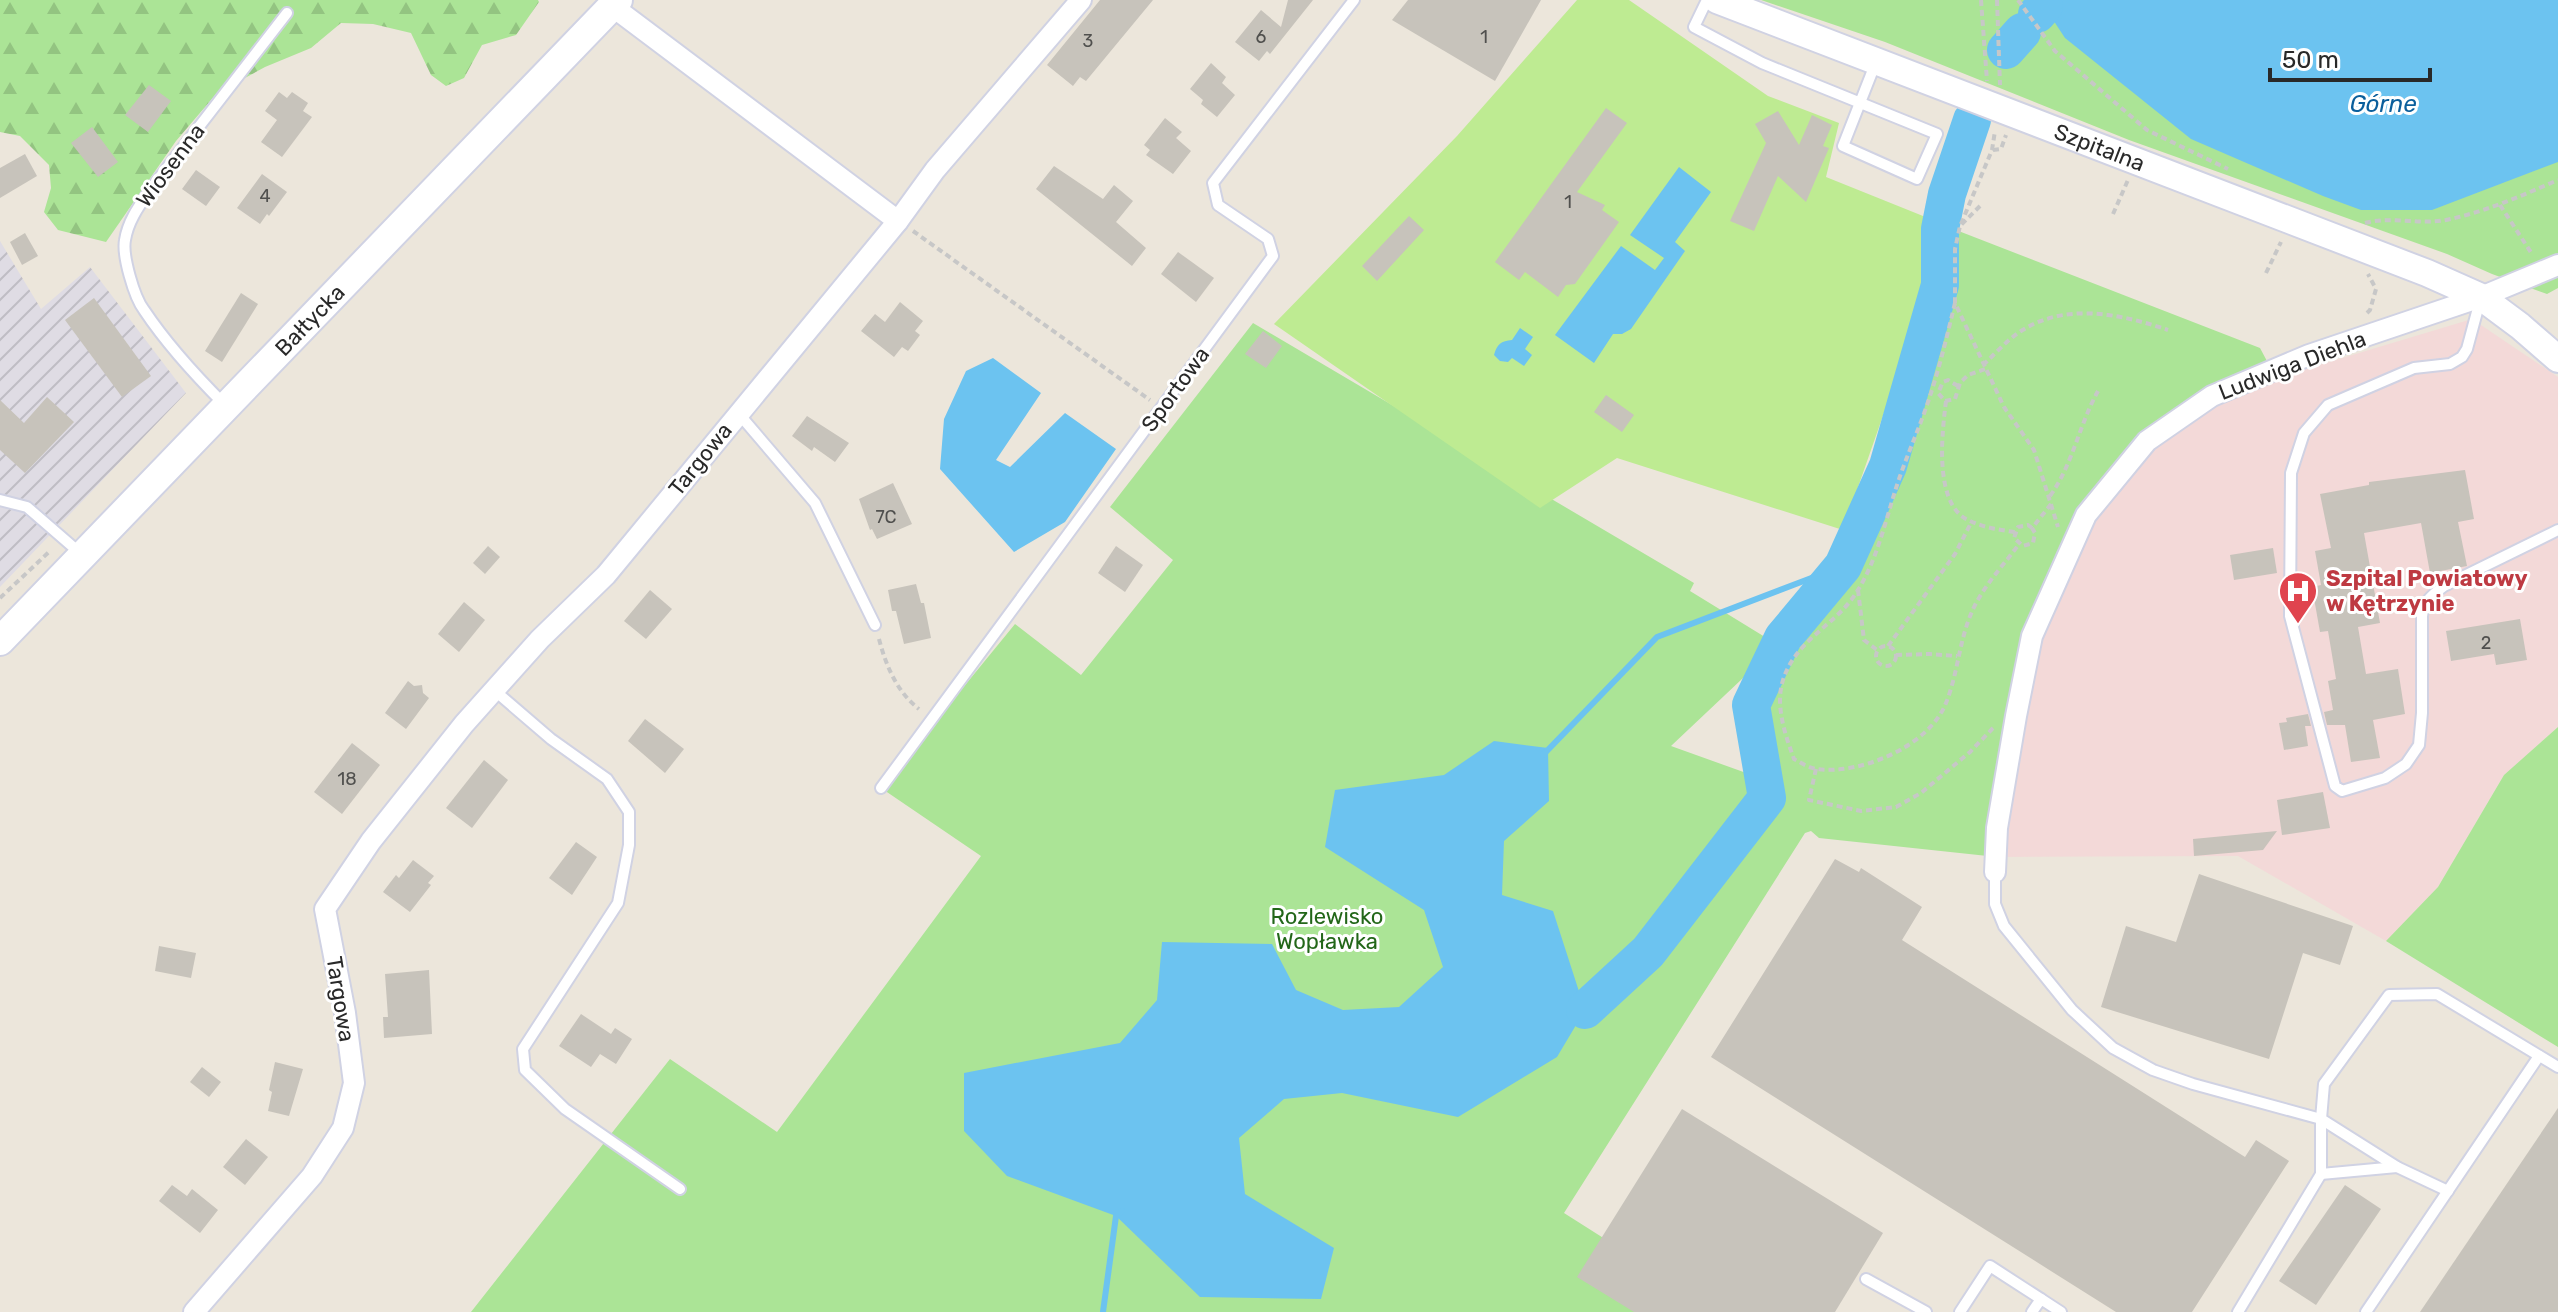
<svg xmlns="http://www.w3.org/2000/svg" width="2558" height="1312" viewBox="0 0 2558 1312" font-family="Rubik,sans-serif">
<defs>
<pattern id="industrial-furrows" width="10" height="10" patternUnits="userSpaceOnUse" patternTransform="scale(2)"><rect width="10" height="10" fill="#dfdce4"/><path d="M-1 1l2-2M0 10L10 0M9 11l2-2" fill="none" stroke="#bfbdc4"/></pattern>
<pattern id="forest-firs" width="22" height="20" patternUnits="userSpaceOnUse" patternTransform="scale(2)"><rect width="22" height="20" fill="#abe496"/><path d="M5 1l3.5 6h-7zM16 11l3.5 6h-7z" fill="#93c481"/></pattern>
</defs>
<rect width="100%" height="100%" fill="#ece6db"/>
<polygon fill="url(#industrial-furrows)" points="0,241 41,309 90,267 186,393 0,587"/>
<polygon fill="#f3d9d8" points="2472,319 2558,377 2558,727 2504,775 2438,887 2386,941 2238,856 1997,857 2031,652 2101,493 2193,414 2276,378"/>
<polygon fill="url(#forest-firs)" points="0,0 538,0 539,2 516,35 482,45 464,78 446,86 431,75 411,33 373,24 341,23 311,48 265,67 217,93 176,141 106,242 58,230 44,212 51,188 49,165 20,136 0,132"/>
<g fill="#abe496">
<polygon points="1761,0 2558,0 2558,288 2547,294 2492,274 2447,254 2129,140 1885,42"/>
<polygon points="1940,229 1956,230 2260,348 2276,378 2193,414 2140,450 2044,599 1997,857 1819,838 1811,831 1805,833 1564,1213 1720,1312 471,1312 670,1059 777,1132 981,856 881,788 1015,624 1081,675 1173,560 1110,507 1253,323 1694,583 1690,591 1778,645 1671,746 1763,779 1751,705 1783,638 1843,566 1888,467 1940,285"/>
<polygon points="2558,727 2558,1047 2386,941 2438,887 2504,775"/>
</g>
<polygon fill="#beeb92" points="1577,0 1629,0 1768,96 1839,123 1826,177 1928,218 1928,287 1843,530 1617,458 1540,508 1274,324 1457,136"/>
<g fill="#6cc3f0">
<polygon points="2040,0 2558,0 2558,162 2432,210 2361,210 2323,196 2191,139 2065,38"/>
<polygon points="1679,167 1711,192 1675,242 1685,251 1631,329 1622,334 1613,334 1594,363 1555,335 1621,246 1655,270 1664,258 1630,235"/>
<path d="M1520,328L1533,337L1525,349L1532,355L1524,366L1512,358L1508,362L1500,361L1494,355C1497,344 1501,341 1512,340Z"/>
<polygon points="993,358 1041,393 996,460 1010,467 1065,413 1116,449 1065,522 1014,552 940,469 944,419 966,371"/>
<polygon points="1494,741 1548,748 1549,801 1504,841 1502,895 1553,911 1585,1010 1557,1057 1458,1117 1342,1093 1284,1099 1239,1138 1245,1194 1334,1248 1321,1299 1200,1297 1116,1216 1007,1176 964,1131 964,1073 1120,1043 1157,1000 1162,942 1272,944 1296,990 1343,1010 1399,1007 1443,967 1424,910 1325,847 1335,790 1444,775"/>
</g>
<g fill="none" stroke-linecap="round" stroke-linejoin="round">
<g stroke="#6cc3f0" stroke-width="6">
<polyline points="1543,755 1657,637 1843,566"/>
<polyline points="1103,1312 1116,1216 1122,1211"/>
</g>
<g stroke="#6cc3f0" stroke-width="38">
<polyline points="2037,14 2044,6"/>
<polyline points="2006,50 2022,32"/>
<polyline points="1585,1010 1648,952 1767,798 1751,705 1783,638 1843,566 1888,466 1940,285 1940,229 1947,194 1972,120"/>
</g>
</g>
<g fill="#c7c3bb">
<polygon points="1100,0 1153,0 1086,81 1080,77 1073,86 1047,65"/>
<polygon points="1288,0 1313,0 1270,54 1267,51 1259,61 1235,42 1261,10 1281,27"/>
<polygon points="1408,0 1541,0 1495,81 1392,20"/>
<polygon points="1211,63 1226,77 1222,83 1235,95 1217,117 1201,104 1203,100 1190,89"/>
<polygon points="149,85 171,101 148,132 125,115"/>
<polygon points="279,92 287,98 292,92 308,103 303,111 312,117 282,157 261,142 277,120 265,111"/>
<polygon points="1606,108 1627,123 1577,192 1605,205 1602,210 1619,222 1575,284 1566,285 1558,297 1525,272 1519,280 1495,262"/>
<polygon points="1778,111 1799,145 1812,115 1832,125 1823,146 1829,148 1806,202 1778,176 1754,231 1730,221 1766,143 1755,124"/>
<polygon points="1165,118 1182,132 1176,138 1191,151 1173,174 1146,155 1150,150 1144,145"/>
<polygon points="92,127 118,162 98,177 71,143"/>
<polygon points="25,154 37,176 0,198 0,168"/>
<polygon points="1054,166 1103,199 1114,185 1133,201 1116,222 1146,248 1132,266 1036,189"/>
<polygon points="196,170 220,187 206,206 182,189"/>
<polygon points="262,174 287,192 269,216 267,214 260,224 237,208"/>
<polygon points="1409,216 1424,230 1377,281 1362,266"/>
<polygon points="25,233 38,256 22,265 10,242"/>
<polygon points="1178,252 1214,278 1196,302 1161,274"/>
<polygon points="241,293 258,304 222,362 205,351"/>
<polygon points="94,298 151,376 122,397 65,320"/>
<polygon points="900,302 923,321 915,331 920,335 908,351 902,347 894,357 861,331 875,314 885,322"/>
<polygon points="1263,331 1282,346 1266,368 1245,354"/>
<polygon points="1606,395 1634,415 1622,432 1594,412"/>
<polygon points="47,397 74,422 25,473 0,450 0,400 24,423"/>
<polygon points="807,416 849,443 835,462 814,447 812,451 792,436"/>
<polygon points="2465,470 2474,519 2458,522 2467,566 2430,573 2421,523 2364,533 2380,623 2358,627 2366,674 2398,669 2405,714 2373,720 2380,758 2351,762 2345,725 2327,725 2324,712 2333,710 2328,681 2336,679 2328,631 2320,632 2312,587 2321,585 2315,551 2331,548 2320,494 2369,485 2369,482"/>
<polygon points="893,483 912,524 877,539 872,529 870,530 859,499"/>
<polygon points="488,546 500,557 485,574 473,563"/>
<polygon points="1116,546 1143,565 1125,592 1098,573"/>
<polygon points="2273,548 2277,573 2234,580 2230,555"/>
<polygon points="916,584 921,603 924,603 931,638 904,644 896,611 892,611 888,590"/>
<polygon points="650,590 672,609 646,639 624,621"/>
<polygon points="464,602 485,620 459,652 438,634"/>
<polygon points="2520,619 2527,660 2496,665 2494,654 2451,661 2446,631"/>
<polygon points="408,681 414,686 422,685 423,693 429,698 406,729 385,713"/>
<polygon points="2308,714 2311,726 2305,726 2308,746 2284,750 2279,723 2287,722 2286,718"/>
<polygon points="645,719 684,749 665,773 628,741"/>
<polygon points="352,743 380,765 342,814 314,792"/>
<polygon points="484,760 508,780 472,828 446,808"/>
<polygon points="2323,792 2330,828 2282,835 2277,800"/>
<polygon points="2277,831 2263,850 2194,856 2193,839"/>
<polygon points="576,842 597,857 572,895 549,878"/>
<polygon points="1835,859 1859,872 1861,868 1922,907 1902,940 2245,1157 2256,1140 2289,1161 2192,1312 2116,1312 1711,1057"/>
<polygon points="413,860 434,876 428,883 431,885 410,912 383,892 396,875 399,878"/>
<polygon points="2199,874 2353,926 2340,965 2303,953 2269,1059 2101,1007 2126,926 2176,942"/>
<polygon points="159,946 196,953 191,978 155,971"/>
<polygon points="429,970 432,1034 384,1038 383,1017 388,1017 385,974"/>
<polygon points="581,1014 611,1034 615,1028 632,1039 616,1064 600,1054 591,1067 559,1046"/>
<polygon points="275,1062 303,1069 289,1116 268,1111 272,1092 269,1090"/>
<polygon points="202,1067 221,1082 209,1097 190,1082"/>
<polygon points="2558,1108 2558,1312 2420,1312"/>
<polygon points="1682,1109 1883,1233 1835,1312 1634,1312 1577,1277"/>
<polygon points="246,1139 268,1157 245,1185 223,1167"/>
<polygon points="172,1185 187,1196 192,1189 218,1210 200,1233 159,1201"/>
<polygon points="2345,1185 2381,1209 2316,1305 2279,1281"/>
</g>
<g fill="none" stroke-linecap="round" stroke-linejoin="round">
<defs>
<g id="service">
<polyline points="1707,0 1694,27 1762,63 1937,134 1917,179 1843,146 1876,62"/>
<path d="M2481,297L2467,349L2462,357L2450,364L2414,368L2328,405L2304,433L2291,473L2290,616L2335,786L2342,791L2385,778L2406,764L2419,745L2422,713V616C2424,601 2432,595 2444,586L2558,530"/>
<path d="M224,404C196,376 166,343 144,310C134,297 122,255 125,240C128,221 139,206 150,190L287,13"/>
<polyline points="739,414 815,503 875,625"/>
<polyline points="0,500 27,507 80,553"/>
<polyline points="494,690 551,739 607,779 629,812 629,845 618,903 523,1049 525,1070 565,1109 680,1189"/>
<polyline points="881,788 1273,256 1268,239 1218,205 1213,183 1354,0"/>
<polyline points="1995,872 1995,904 2004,926 2072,1010 2113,1048 2153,1070 2193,1084 2321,1119 2321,1174 2397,1167"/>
<polyline points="2448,1191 2397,1167 2321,1119 2324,1084 2389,995 2437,994 2558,1067"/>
<polyline points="1866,1279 1926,1312"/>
<polyline points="1960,1312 1990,1266 2041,1299"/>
<polyline points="2032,1312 2041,1299 2061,1312"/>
<polyline points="2238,1312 2321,1174"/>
<polyline points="2366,1312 2539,1056"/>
</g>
<g id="minor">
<polyline points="612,6 898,221 935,170 1081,0"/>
<polyline points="1995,872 1997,828 2016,716 2032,636 2086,515 2147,441 2212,396 2309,355 2481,297 2558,265"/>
<polyline points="194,1312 312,1176 343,1128 354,1083 345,1013 325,909 371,841 464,724 540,639 606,575 898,221"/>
</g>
<g id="tertiary">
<path id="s1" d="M1717,0L2427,273L2481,297L2520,326L2558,359"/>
</g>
<g id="secondary">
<path id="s2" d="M0,641L618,0"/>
</g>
</defs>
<use href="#service" stroke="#d0d2e3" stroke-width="14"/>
<use href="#minor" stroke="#d0d2e3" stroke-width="24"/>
<use href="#tertiary" stroke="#d0d2e3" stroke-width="30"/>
<use href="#secondary" stroke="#d0d2e3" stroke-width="32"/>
<g stroke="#c7c7c7" stroke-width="4" stroke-dasharray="6 4" stroke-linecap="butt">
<polyline points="1981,0 1987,81"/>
<polyline points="1997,0 2000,85"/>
<polyline points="2018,0 2055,51 2147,130 2228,169"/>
<polyline points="1993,150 2001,149 2006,135"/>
<polyline points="2500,205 2532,254"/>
<polyline points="1980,206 1960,226 1955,249 1955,303 2004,407 2034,450 2058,527"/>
<polyline points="2113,214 2128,180"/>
<path d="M2365,223C2391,216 2419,225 2446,220C2485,212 2521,196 2558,180"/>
<polyline points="1961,224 1992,150 1995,131"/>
<polyline points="913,231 1150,400"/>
<polyline points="2266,273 2281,242"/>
<path d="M1955,303C1947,336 1939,370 1928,402C1919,429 1907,455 1898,482C1886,518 1878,558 1858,590C1838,624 1798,638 1784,677C1774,704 1785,734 1794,759C1801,763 1809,768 1817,769C1861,775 1929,746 1946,703C1960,668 1959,631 1979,598C1990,579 2006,562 2019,544"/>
<polyline points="2367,313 2370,310 2376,289 2368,274"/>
<path d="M1983,365C1995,354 2007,340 2021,331C2066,302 2121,314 2168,330"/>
<polyline points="1958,386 1948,380 1943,382 1938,393 1945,401 1955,399 1960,383 1968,375 1985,369"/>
<path d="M1946,401C1942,433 1934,501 1966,519C1981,527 1999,530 2015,532"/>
<path d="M2050,496C2073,464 2079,425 2098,391"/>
<polyline points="2032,528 2028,525 2018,527 2014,538 2023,546 2033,543 2035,533 2032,528 2052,503"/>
<polyline points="1858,590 1864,640 1877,650"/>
<polyline points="0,598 50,551"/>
<path d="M879,639C886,666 897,692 919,709"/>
<polyline points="1888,646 1955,554 1972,521"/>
<circle cx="1886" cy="656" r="10"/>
<polyline points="1896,655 1930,654 1957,656"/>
<polyline points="1816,769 1809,800 1861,811 1896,807 1921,793 1970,752 1993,728"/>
</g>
<use href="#service" stroke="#fff" stroke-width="10"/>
<use href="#minor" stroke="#fff" stroke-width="20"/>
<use href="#tertiary" stroke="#fff" stroke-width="26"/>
<use href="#secondary" stroke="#fff" stroke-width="28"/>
</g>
<defs>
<symbol id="hospital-pin" viewBox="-11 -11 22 30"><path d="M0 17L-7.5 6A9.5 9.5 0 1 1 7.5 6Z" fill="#e0444e" stroke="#fff"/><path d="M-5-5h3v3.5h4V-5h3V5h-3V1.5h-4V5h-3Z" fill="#fff"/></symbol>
</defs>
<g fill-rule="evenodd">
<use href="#hospital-pin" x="2276" y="569" width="44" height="60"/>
</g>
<g text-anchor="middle" stroke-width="6" stroke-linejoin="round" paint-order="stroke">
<g font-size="18" fill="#50504e">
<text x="1261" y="43">6</text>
<text x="1484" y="43">1</text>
<text x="1088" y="47">3</text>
<text x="265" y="202">4</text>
<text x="1568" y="208">1</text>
<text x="886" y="523">7C</text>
<text x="2486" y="649">2</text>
<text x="347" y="785">18</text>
</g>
<g font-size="22" fill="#292929" stroke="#fff">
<text dy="8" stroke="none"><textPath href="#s1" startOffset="410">Szpitalna</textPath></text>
<text transform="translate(170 165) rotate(-53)" y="8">Wiosenna</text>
<text dy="8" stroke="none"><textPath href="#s2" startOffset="446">Bałtycka</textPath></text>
<text transform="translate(2292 365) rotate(-21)" y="8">Ludwiga Diehla</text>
<text transform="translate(1175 389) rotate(-54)" y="8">Sportowa</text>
<text transform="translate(700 459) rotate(-51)" y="8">Targowa</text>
<text transform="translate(341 999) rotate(81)" y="8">Targowa</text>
</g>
<g font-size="22" font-weight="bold" fill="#be3a42" stroke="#fff" text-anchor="start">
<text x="2326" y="586">Szpital Powiatowy<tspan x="2326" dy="25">w Kętrzynie</tspan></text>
</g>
<g font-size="22" fill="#236719" stroke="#fff">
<text x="1327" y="924">Rozlewisko<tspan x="1327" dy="25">Wopławka</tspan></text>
</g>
<g font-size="24" font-style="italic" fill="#0b5f9c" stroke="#fff">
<text x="2383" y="112">Górne</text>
</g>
</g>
<path d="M2270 68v12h160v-12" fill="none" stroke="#292929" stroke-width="4"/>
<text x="2282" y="68" font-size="24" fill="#292929" stroke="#ffffff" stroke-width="6" paint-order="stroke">50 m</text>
</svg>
